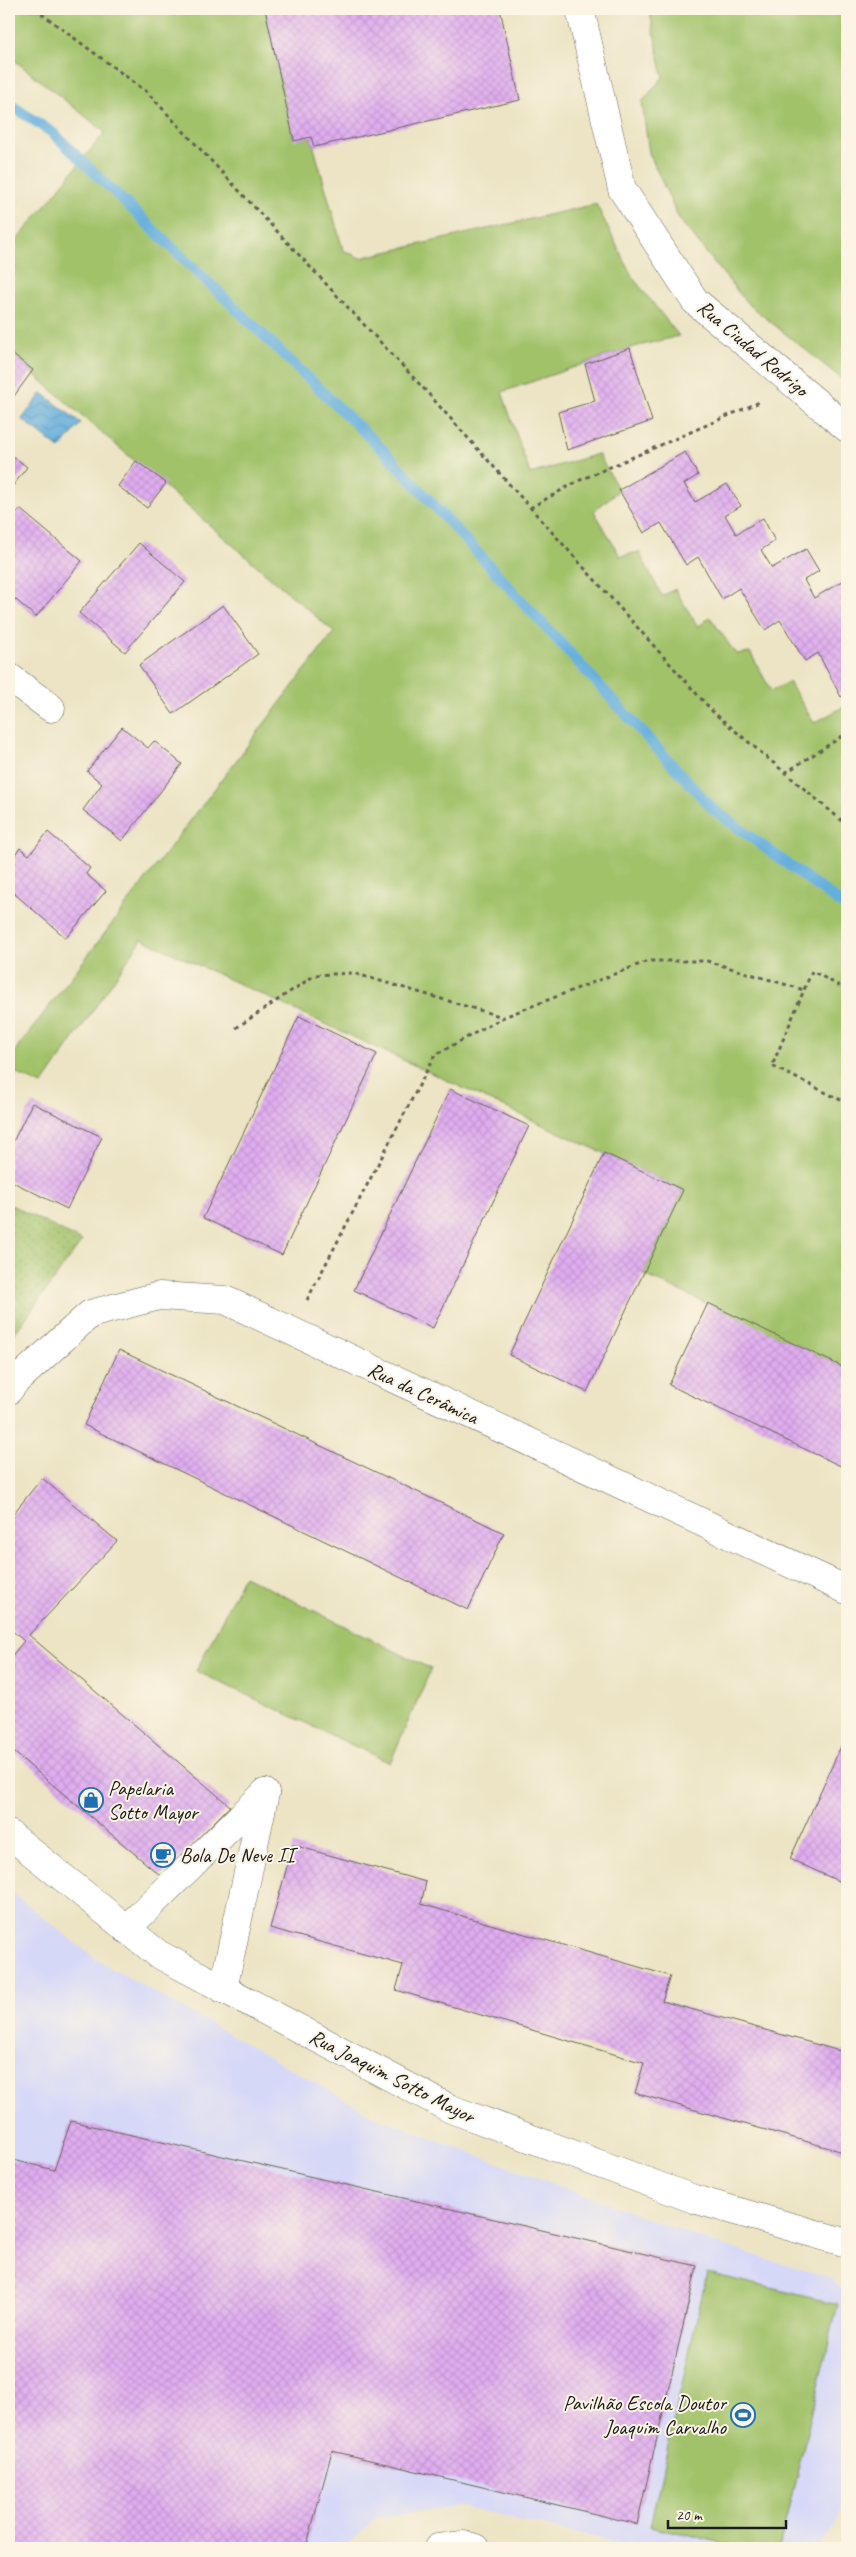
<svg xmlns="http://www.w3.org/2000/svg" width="856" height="2557" viewBox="0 0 856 2557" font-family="Caveat,sans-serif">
<defs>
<pattern id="grass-dots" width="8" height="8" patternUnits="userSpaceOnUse" patternTransform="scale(1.25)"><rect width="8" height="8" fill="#a2c26a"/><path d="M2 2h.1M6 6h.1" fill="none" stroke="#8ba65b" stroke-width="1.8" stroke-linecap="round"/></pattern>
<pattern id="water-waves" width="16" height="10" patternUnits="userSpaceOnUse" patternTransform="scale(1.25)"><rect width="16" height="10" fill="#65afdd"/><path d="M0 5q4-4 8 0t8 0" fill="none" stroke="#528eb2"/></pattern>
<pattern id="building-cross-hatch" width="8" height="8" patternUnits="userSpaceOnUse" patternTransform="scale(1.25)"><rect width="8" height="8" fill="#e0adf0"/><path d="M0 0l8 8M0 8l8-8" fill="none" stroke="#c094cd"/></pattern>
</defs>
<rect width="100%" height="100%" fill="#fcf5e5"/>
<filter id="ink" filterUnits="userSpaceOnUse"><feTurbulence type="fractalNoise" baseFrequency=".02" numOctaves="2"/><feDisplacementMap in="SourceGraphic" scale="10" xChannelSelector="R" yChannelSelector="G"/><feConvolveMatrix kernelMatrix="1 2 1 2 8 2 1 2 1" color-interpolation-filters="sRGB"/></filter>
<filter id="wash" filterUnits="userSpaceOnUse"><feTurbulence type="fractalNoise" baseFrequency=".0096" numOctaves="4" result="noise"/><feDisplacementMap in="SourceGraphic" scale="20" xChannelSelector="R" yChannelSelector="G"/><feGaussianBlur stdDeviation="1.12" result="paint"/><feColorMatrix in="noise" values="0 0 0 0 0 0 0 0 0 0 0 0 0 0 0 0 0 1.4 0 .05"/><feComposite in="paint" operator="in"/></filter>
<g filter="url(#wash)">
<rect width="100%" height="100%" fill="#ece4c4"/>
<polygon fill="#d6d8f8" points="9,1890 97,1960 378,2118 713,2243 830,2278 847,2294 847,2479 836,2526 817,2548 640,2548 456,2506 375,2519 345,2548 9,2548"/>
<polygon fill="url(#grass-dots)" stroke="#5f6f43" points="9,1204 82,1241 9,1341"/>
<g fill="#a2c26a" stroke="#5f6f43">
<polygon points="9,9 265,9 294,140 311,137 343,250 360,258 596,204 633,278 679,336 630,348 502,392 530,474 598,454 619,490 594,511 620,556 639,552 662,596 675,589 698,627 710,617 736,654 750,652 771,691 789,682 814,723 847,705 847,1369 643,1274 683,1190 142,939 42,1085 9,1070 9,1059 334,632 9,353 9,250 105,132 9,56"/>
<polygon points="649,9 847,9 847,383 747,303 679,219 649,153 642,102 663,77"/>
<polygon points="244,1576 431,1669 390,1763 196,1671"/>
<polygon points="707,2273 838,2304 779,2548 745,2548 650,2526"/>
</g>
<polygon fill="url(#water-waves)" stroke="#40667c" points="42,393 81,423 60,449 22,419"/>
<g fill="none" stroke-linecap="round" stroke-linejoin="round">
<polyline stroke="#65afdd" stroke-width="11" points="9,104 53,133 385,452 713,809 847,908"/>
</g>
<g id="blocks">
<g fill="url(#building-cross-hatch)">
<polygon points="265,9 500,9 520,100 314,147 311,137 294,141"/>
<polygon points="630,348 652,421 567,450 558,412 595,401 585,364"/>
<polygon points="9,352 33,370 9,403"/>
<polygon points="685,452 698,475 684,484 695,502 727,484 741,506 725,515 736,534 763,518 775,541 761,550 772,568 806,549 819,571 804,580 814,598 846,579 847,609 844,611 847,617 847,694 841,697 818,653 805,661 780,620 765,630 739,588 722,599 698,557 686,565 661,523 644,533 619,490"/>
<polygon points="9,453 27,467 9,491"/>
<polygon points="136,461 166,483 147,508 118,486"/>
<polygon points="20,509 82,561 36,617 9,594 9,523"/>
<polygon points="139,543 185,582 125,652 79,613"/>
<polygon points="223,605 258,654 173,714 139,665"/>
<polygon points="122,727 148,748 154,741 182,764 122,841 83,810 102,784 87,771"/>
<polygon points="48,832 90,868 86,874 106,891 66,938 9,889 9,862 20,848 29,855"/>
<polygon points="299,1016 377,1054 282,1255 203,1218"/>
<polygon points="450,1089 529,1126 433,1328 354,1290"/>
<polygon points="32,1103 102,1137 67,1209 9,1180 9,1150"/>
<polygon points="604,1153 683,1190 587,1392 509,1355"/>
<polygon points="708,1303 847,1369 847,1469 669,1385"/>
<polygon points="119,1350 504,1533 468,1610 84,1425"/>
<polygon points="42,1478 117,1541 29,1635 230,1806 161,1876 9,1748 9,1659 24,1641 9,1628 9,1519"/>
<polygon points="847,1733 847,1885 790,1859"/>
<polygon points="293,1845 426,1882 421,1904 670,1976 662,2001 847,2053 847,2153 635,2093 644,2063 396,1990 403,1965 270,1928"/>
<polygon points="71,2121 697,2266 637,2524 332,2451 306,2548 9,2548 9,2159 54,2170"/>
</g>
</g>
</g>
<g filter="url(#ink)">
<use href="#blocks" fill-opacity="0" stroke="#656257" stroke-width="1"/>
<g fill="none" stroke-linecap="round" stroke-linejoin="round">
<defs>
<g id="minor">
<polyline points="580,9 622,189 695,301 847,428"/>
<polyline points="9,677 51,708"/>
<polyline points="9,1390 14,1383 90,1314 159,1296 225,1300 847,1590"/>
<polyline points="9,1834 158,1954 451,2109 694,2199 847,2243"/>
<polyline points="126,1929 265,1793"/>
<polyline points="223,1989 265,1793"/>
<polyline points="438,2548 463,2545 476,2548"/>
</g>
</defs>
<use href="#minor" stroke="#656257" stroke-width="29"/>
<g stroke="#656257" stroke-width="3" stroke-dasharray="4 4" stroke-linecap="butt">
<polyline points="35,9 147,92 425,390 713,712 847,825"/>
<polyline points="530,508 578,481 762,401"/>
<polyline points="785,773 847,733"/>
<polyline points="847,990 812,971 772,1066 847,1103"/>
<polyline points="236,1028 315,975 353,973 503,1017"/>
<polyline points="307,1300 435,1055 504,1017 648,961 707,961 804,990"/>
</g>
<use href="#minor" stroke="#fff" stroke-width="28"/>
</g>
</g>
<defs>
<symbol id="shop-ring" viewBox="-11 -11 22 22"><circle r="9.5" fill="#fcf5e5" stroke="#1f6fb2" stroke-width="1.5"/><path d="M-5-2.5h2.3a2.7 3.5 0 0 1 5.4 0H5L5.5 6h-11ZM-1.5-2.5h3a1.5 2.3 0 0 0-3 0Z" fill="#1f6fb2"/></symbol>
<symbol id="cafe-ring" viewBox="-11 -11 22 22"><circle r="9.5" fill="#fcf5e5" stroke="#1f6fb2" stroke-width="1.5"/><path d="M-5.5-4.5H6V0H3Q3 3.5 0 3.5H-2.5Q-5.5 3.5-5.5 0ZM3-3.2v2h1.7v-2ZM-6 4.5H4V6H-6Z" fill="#1f6fb2"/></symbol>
<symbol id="stadium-ring" viewBox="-11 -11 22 22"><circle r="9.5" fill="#fcf5e5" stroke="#1f6fb2" stroke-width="1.5"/><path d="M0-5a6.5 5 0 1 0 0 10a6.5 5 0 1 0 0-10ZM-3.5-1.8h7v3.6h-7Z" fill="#1f6fb2"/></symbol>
</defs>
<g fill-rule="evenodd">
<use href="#shop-ring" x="77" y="1786" width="28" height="28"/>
<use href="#cafe-ring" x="149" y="1841" width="28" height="28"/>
<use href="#stadium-ring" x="729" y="2401" width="28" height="28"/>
</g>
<g text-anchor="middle" stroke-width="4" stroke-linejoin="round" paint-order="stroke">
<g font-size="21" fill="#1c1c1c" stroke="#fcf5e5">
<text transform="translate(753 348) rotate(40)" y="7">Rua Ciudad Rodrigo</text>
<text transform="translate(423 1393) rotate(25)" y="7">Rua da Cerâmica</text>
<text transform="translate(392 2076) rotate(27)" y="7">Rua Joaquim Sotto Mayor</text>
</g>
<g font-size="21" fill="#1c1c1c" stroke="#fcf5e5" text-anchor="start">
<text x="108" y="1795">Papelaria<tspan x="108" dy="24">Sotto Mayor</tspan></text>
<text x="180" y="1862">Bola De Neve II</text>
<text x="726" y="2410" text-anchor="end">Pavilhão Escola Doutor<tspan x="726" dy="24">Joaquim Carvalho</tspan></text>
</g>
</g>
<rect width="856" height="2557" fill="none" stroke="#fcf5e5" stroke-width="30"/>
<path d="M668 2520v8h118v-8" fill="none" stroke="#1c1c1c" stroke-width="2.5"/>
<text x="676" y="2520" font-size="15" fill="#1c1c1c" stroke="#fcf5e5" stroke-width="4" paint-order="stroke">20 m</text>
</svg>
